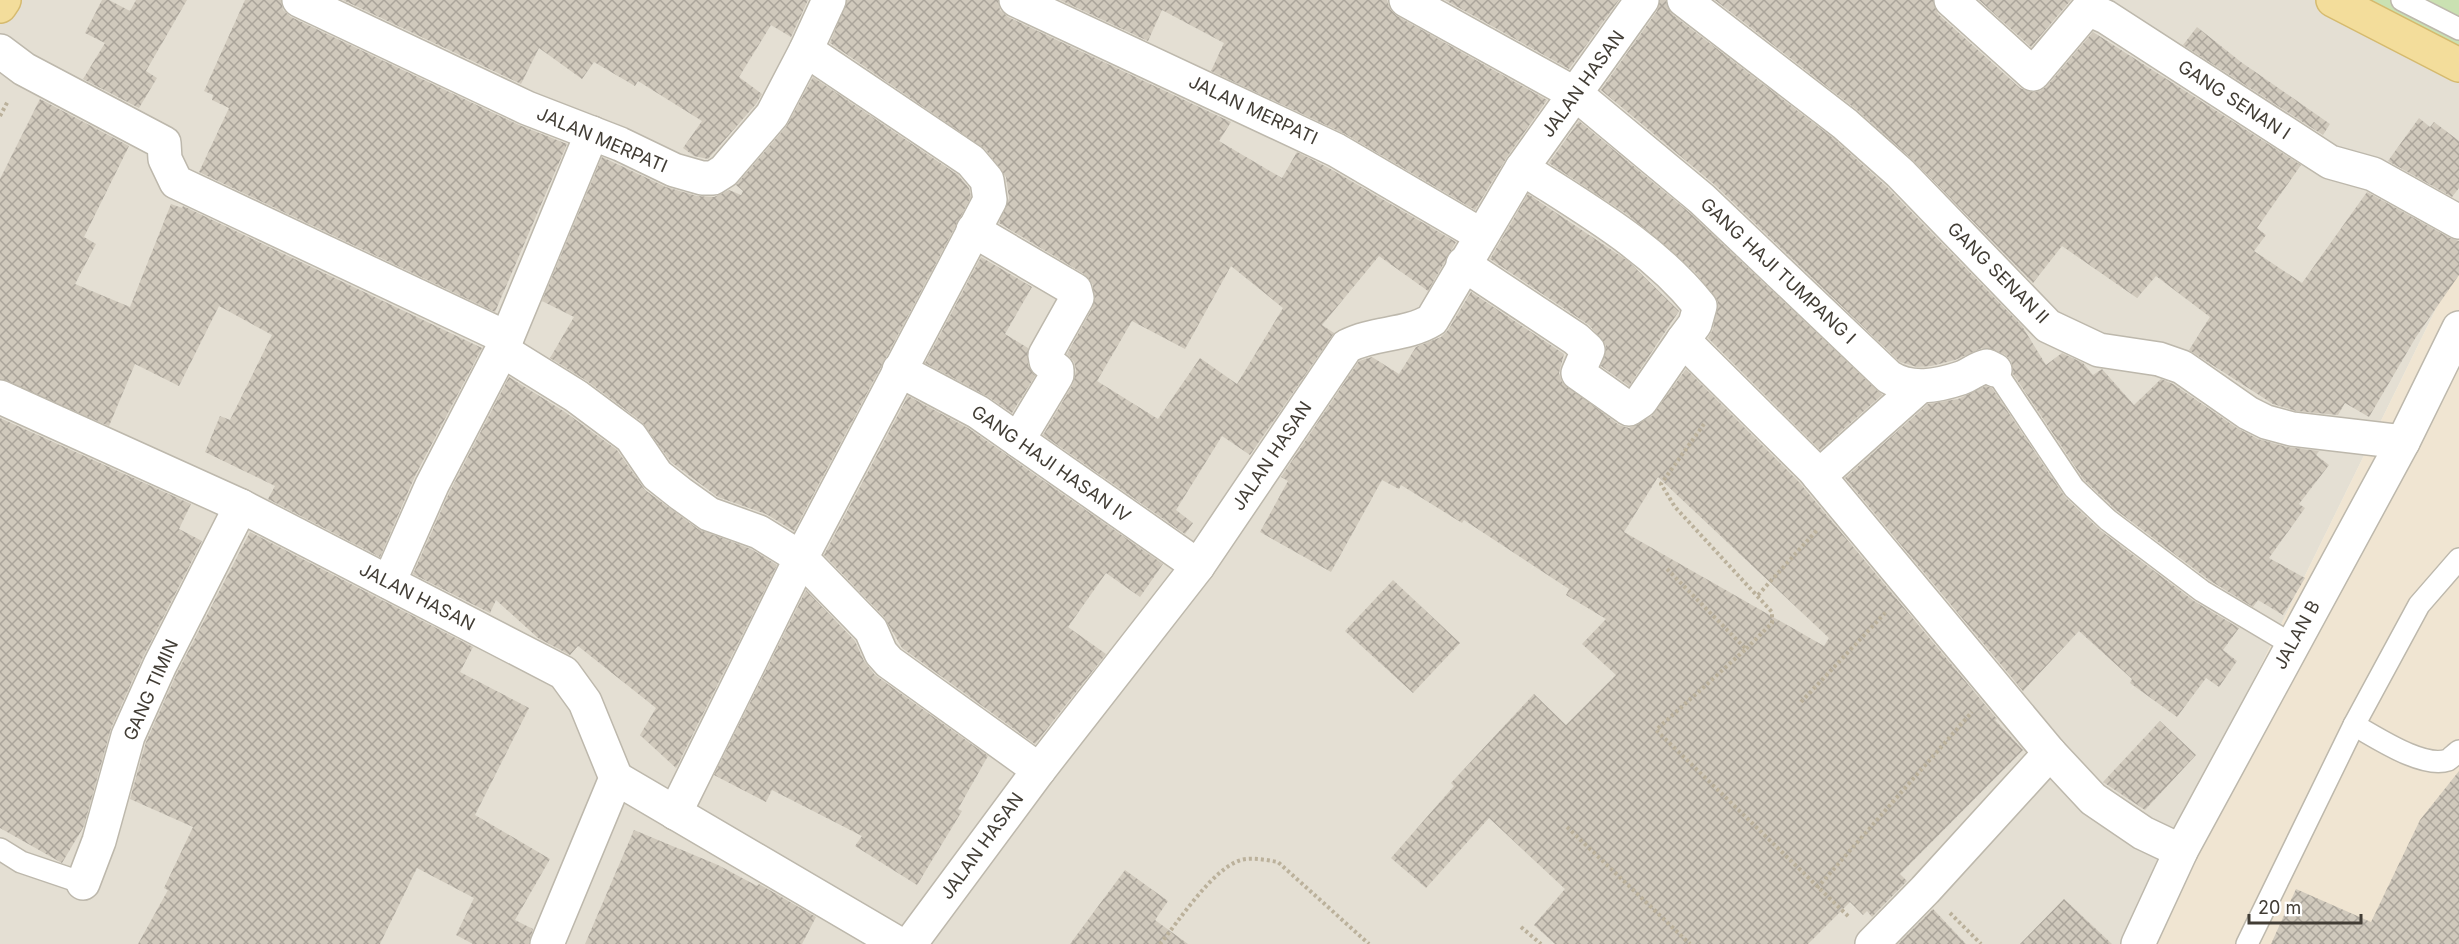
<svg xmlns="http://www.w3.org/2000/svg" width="2459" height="944" viewBox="0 0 2459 944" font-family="Inter,sans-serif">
<defs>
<pattern id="building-cross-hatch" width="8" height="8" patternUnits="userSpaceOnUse" patternTransform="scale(1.5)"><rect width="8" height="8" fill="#d0c9bc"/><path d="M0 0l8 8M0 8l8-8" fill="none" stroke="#aaa49a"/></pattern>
</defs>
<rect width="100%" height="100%" fill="#f0ede5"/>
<polygon fill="#e4dfd3" points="0,0 2459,0 2459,262 2124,944 0,944"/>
<polygon fill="#f0e5d2" points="2459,262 2459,944 2124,944"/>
<polygon fill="#cae1b2" points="2335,0 2459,0 2459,63"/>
<g fill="url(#building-cross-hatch)" fill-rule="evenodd">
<polygon points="102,0 109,0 130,11 136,0 187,0 146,71 157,78 139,108 83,79 105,43 85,33"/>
<polygon points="245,0 281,0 283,10 291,17 519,125 567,144 495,312 199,172 229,108 212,100 213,95 204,91"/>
<polygon points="343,0 808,0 791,37 771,25 739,77 762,94 756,104 708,159 694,156 683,148 702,121 638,81 635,86 594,62 582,79 539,48 521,84"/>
<path d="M847,0H998L1000,10L1008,17L1231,122L1219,141L1282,178L1297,152L1327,167L1456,242L1428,291L1379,256L1322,325L1334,333L1250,455L1222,436L1176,510L1193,523L1185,534L1043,435L1073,384L1076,370L1074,362L1067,354L1093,307V285L1084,274L999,223L1009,198L1006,177L985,149L830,43ZM1231,266L1283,308L1237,384L1200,358L1158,419L1097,381L1132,321L1185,349Z"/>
<polygon points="1060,0 1387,0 1390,9 1397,16 1547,100 1507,157 1475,210 1345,134 1211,71 1224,43 1162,10 1148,41"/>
<polygon points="1445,0 1619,0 1569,69"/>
<polygon points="1660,0 1666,0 1673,15 1833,138 1887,187 2022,326 2046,365 2062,353 2083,363 2093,375 2102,369 2134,405 2161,379 2173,384 2237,428 2258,439 2287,447 2319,451 2316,455 2329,465 2299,504 2305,508 2269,558 2305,578 2283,615 2258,600 2253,607 2209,580 2116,510 2084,480 2013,374 2011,360 2004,354 1982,348 1955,360 1931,366 1917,367 1900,362 1715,185 1601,90 1657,11"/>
<polygon points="1715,0 1933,0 1938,14 2020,88 2030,92 2040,91 2047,86 2093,32 2301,165 2257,228 2266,235 2254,251 2302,283 2367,192 2450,238 2459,241 2459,275 2416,337 2369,417 2345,403 2338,415 2296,411 2273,404 2189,350 2210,317 2156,276 2137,298 2062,246 2033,283 1913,160 1857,110"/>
<polygon points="1979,0 2071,0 2031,47"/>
<polygon points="2197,27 2241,62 2330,124 2323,135 2183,45"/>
<polygon points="813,77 958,175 969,188 971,197 794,531 766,514 718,497 671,462 642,422 587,381 550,358 574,317 542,301 602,157 666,187 697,196 714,197 729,190 741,195 743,191 736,185 786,127"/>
<polygon points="40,99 129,146 84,237 96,244 75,284 130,307 171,204 182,208 183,206 482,348 415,476 380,557 268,499 275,486 205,452 220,416 230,420 272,335 219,306 179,386 135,364 109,426 0,379 0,179"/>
<polygon points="2419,118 2430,127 2434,122 2459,141 2459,188 2452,197 2388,161"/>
<polygon points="1579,121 1690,213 1882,395 1820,450 1708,338 1713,329 1718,302 1695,272 1628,215 1549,163"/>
<polygon points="1528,194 1628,261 1679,311 1629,386 1601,366 1606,345 1589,325 1490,259"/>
<polygon points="981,257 1032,287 1005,334 1028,348 1028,364 1035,376 1012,413 987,396 925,363"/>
<path d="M1471,292L1564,354L1559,373L1562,382L1619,425L1629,428L1652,416L1686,369L1799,482L1997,719L1995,720L2023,750L1900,874L1907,881L1872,917L1867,911L1863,915L1850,902L1808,944H1555L1534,925L1565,889L1489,818L1426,888L1391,858L1454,786L1451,783L1534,694L1566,725L1616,675L1582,644L1606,619L1566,595L1569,589L1464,520L1462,523L1401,485L1399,489L1382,480L1331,572L1260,532L1288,481L1281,477L1359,361L1372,357L1399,374L1416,347L1441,337L1448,330ZM1658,477L1829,638L1824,646L1624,532Z"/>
<polygon points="509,377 565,412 617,450 645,490 698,529 751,549 777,565 676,768 640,735 656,708 578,646 570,655 538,638 496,600 490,613 413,574 449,493"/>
<polygon points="1986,386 1992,388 2065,497 2100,530 2194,601 2239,628 2223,650 2237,661 2219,687 2206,678 2177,717 2130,683 2132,679 2079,631 2023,691 1845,478 1928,404 1958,399"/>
<polygon points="908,396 968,428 1163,564 1140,597 1106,573 1068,627 1106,654 1035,744 902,648 884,617 824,555"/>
<polygon points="0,418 191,504 179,529 202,541 143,657 111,728 84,826 62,863 0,828"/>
<polygon points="250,532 473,647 460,672 529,708 475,815 550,859 515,920 533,929 529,944 473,944 456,935 474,898 417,868 380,944 138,944 168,890 164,888 193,827 130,799 146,742 177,673"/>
<polygon points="1393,580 1460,643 1413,693 1345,631"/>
<polygon points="806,590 855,641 864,661 875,675 988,756 958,809 962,811 917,885 855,846 862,836 772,790 766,802 714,775"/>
<polygon points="2160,721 2196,755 2145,810 2103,782"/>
<polygon points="2459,771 2459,944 2271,944 2296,889 2371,922 2420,820"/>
<polygon points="634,830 718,865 757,886 759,884 816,917 802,944 585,944"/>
<polygon points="1125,870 1168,901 1155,920 1188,944 1070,944"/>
<polygon points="2064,899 2112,944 2020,944"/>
<polygon points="1933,909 1966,944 1898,944"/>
</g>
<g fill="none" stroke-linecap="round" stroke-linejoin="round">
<defs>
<g id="lane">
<polyline points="2402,0 2459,29"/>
<polyline points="1995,370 2074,488 2108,520 2202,591 2291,644"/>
<path d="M2354,725C2376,737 2423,769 2448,760C2451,758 2456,753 2459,751"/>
<polyline points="0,849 21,862 83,883"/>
<polyline points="2247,944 2354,725 2419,605 2459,559"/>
</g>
<g id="street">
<polyline points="299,0 527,108 620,144 674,170 702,178 713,178 724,171 772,115 806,50 829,0"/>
<polyline points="1016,0 1336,150 1481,235"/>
<path d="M1406,0L1577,95L1702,199L1889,377C1911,391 1937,386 1961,378C1970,375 1977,368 1987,366L1995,370"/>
<polyline points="1684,0 1845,124 1900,173 2048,326 2099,350 2159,359 2182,367 2248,413 2266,422 2292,429 2403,442"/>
<polyline points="1951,0 2033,74 2088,9 2106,17 2330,162 2373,174 2459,222"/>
<polyline points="0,51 24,69 164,143 165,159 176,182 507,338"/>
<path d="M1522,168C1585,209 1652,246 1700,306L1695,324L1683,340L1813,469L2050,753L2093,799L2143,833L2181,851"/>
<polyline points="973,230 1075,290 1077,298 1045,355 1046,361 1057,370 1057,375 1018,440"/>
<polyline points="1463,264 1576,339 1588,350 1578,373 1629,409 1641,401 1683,340"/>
<polyline points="502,350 576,396 631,437 657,475 681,494 709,514 759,532 801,558 871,630 881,653 889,662 1039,770"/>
<polyline points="899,370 978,412 1198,566"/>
<polyline points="0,397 241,506 564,673 585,702 616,778 547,944"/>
<polyline points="1819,476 1919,387"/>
<polyline points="389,582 432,485 502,350 592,133"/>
<polyline points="616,778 899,944"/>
<polyline points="675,813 801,558 990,200 987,180 971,161 806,50"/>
<polyline points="83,883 99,841 128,736 160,665 241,506"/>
<path d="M910,944L1039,770L1198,566L1347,346C1374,332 1406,336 1432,320L1522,168L1642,0"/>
<polyline points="1872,944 1925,890 2050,753"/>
<polyline points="2138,944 2181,851 2403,442 2459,328"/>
</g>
<g id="primary">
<polyline points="2333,0 2459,65"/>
<polyline points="0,6 4,0"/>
</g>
</defs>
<use href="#lane" stroke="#bdb8ac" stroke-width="24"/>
<use href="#street" stroke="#bdb8ac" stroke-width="36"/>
<use href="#primary" stroke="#d5ba6e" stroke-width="36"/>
<g stroke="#bbb19b" stroke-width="4" stroke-dasharray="3 3" stroke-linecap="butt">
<polyline points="0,116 8,101"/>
<polyline points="1704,424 1661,484 1675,507 1772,612 1772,623 1746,649"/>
<polyline points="1667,569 1746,649 1656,730 1850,918"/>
<polyline points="1758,595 1818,529"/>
<polyline points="1801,702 1886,612"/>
<polyline points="1567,827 1690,944"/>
<polyline points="1817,888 1972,712"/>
<polyline points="1950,913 1981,944"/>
<polyline points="1521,927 1541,944"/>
<path d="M1160,944C1179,921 1213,868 1241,860C1253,857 1266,860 1278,862L1369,944"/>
</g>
<use href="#lane" stroke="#fff" stroke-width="21"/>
<use href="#street" stroke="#fff" stroke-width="33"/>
<use href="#primary" stroke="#f3dd9b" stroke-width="33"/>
</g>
<g text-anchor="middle" stroke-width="4.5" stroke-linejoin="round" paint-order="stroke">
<g font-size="18" fill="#423d35" stroke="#fff">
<text transform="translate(1583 84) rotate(-54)" y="6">JALAN HASAN</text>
<text transform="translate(2234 100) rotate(33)" y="6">GANG SENAN I</text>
<text transform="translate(1253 110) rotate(25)" y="6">JALAN MERPATI</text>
<text transform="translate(602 140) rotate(23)" y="6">JALAN MERPATI</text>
<text transform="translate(1778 271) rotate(43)" y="6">GANG HAJI TUMPANG I</text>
<text transform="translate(1998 273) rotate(45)" y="6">GANG SENAN II</text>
<text transform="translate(1272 456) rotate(-56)" y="6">JALAN HASAN</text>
<text transform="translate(1051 464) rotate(35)" y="6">GANG HAJI HASAN IV</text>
<text transform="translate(417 597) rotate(27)" y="6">JALAN HASAN</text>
<text transform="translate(2297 635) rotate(-61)" y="6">JALAN B</text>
<text transform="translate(151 690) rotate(-66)" y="6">GANG TIMIN</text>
<text transform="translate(982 846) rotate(-54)" y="6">JALAN HASAN</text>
</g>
</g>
<path d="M2249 914v9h112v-9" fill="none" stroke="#423d35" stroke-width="3"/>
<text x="2258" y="914" font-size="18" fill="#423d35" stroke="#ffffff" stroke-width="4.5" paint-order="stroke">20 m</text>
</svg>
